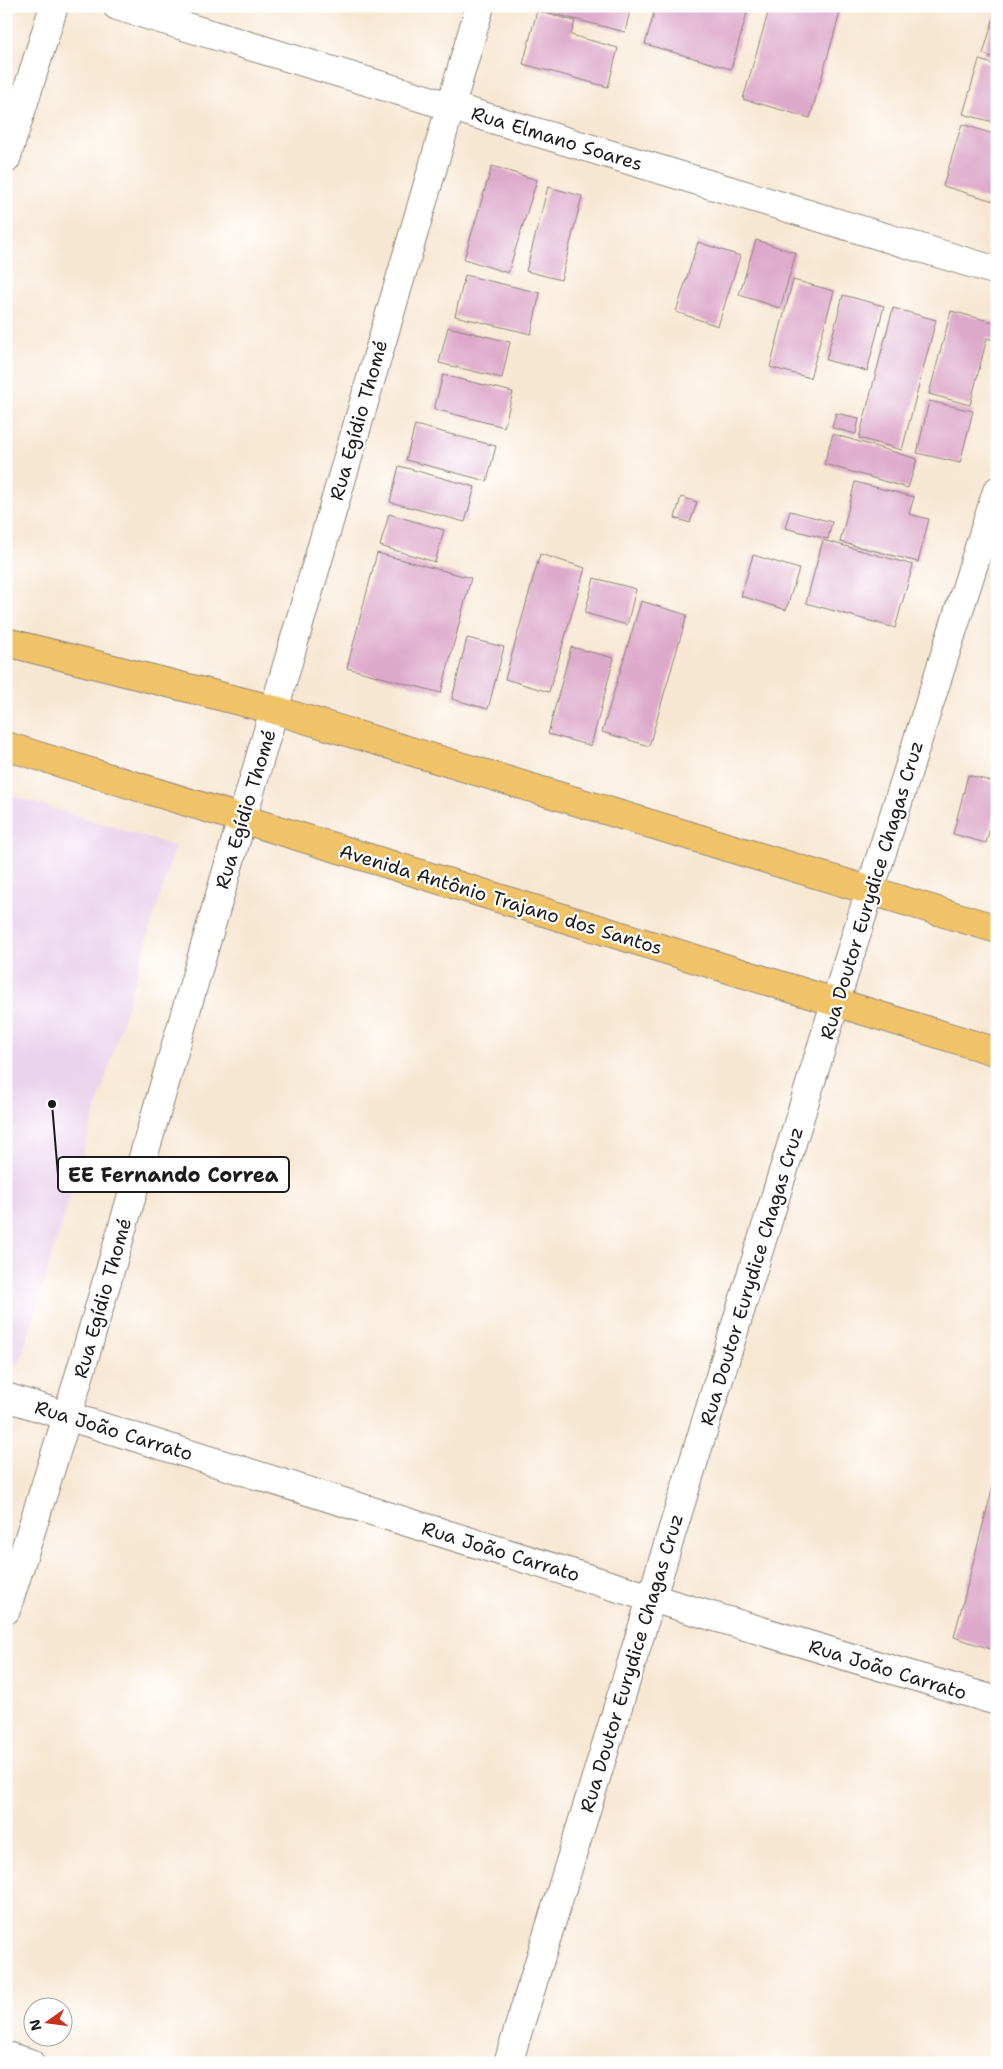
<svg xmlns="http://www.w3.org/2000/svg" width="1003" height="2069" viewBox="0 0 1003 2069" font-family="'Shantell Sans',sans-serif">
<rect width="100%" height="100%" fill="#fff"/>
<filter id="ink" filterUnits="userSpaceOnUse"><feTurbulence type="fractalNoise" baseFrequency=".02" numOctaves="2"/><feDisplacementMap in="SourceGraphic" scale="10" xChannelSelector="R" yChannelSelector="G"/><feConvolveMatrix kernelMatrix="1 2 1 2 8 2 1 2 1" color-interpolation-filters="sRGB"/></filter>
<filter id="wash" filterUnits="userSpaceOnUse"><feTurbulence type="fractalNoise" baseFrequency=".0096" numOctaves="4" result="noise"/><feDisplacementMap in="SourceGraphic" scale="20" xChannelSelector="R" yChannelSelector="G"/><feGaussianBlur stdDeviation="1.12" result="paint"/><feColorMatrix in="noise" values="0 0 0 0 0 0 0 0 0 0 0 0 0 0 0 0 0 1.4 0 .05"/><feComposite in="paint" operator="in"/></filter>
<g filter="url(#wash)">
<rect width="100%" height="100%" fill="#f7e7d2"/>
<polygon fill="#ead1ec" points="6,794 175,846 19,1365 6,1361"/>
<g id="blocks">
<g fill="#dda9ca">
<polygon points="544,6 631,6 625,32 543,11"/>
<polygon points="656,6 749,6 731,69 645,44"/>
<polygon points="770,6 842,6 810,118 743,99"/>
<polygon points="996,10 997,10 997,59 983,54"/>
<polygon points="537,11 575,21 571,35 618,48 608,87 523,64"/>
<polygon points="979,60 997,65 997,123 963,114"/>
<polygon points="962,124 997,135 997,202 943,186"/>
<polygon points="492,166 537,180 508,273 464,259"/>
<polygon points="548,187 582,196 561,280 526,271"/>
<polygon points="756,240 796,253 780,308 739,295"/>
<polygon points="698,242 740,256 718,326 676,312"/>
<polygon points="465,275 540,293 531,334 455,316"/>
<polygon points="793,280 834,291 810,378 770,367"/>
<polygon points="843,295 884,306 867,371 826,360"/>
<polygon points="893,308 936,320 902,450 859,438"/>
<polygon points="951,311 997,323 994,340 987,338 970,405 929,394"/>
<polygon points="448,327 510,342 502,378 439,363"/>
<polygon points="443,375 513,392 504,427 434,409"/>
<polygon points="929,401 973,411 960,463 917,453"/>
<polygon points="836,413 859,418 856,434 832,428"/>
<polygon points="415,425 496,446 487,481 406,460"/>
<polygon points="833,434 917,459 908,488 824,464"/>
<polygon points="399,466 475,487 465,522 390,502"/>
<polygon points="855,482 914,497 909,514 929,519 918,562 840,542"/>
<polygon points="681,497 697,502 690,523 675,518"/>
<polygon points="790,511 832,522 828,539 785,528"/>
<polygon points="389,514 444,530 435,562 380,546"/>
<polygon points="823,540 913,565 895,628 806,603"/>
<polygon points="377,553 471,578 441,693 347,668"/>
<polygon points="540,554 585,568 549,692 505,679"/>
<polygon points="753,555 799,569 786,610 741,596"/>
<polygon points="594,578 636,589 627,625 585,613"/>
<polygon points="641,601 687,615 649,746 602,732"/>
<polygon points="467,638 504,647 488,709 452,699"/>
<polygon points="571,647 614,658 591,746 548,734"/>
<polygon points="968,775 997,783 997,802 986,843 953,834"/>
<polygon points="996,1474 997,1475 997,1651 954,1637"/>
</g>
</g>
</g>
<g filter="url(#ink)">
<use href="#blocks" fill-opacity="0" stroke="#8a8277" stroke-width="1"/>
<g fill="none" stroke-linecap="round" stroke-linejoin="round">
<defs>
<g id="minor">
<polyline points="117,6 997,271"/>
<polyline points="6,159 54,6"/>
<polyline points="6,1397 651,1598 997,1701"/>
<polyline points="6,1610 68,1414 480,6"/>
<polyline points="6,2056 30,2063"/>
<polyline points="508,2063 870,890 997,491"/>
</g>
<g id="major">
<polyline points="6,642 275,710 997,929"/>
<polyline points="6,746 997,1052"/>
</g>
</defs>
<use href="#minor" stroke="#8a8277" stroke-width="30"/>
<use href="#major" stroke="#8a8277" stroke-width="30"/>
<use href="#minor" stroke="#fff" stroke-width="28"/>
<use href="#major" stroke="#f1c369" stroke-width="28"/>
</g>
</g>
<g text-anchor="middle" stroke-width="4.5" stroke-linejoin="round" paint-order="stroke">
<g font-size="19" fill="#1c1c1c" stroke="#fff">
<text transform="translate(557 138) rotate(17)" y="7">Rua Elmano Soares</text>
<text transform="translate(358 420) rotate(-74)" y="7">Rua Egídio Thomé</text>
<text transform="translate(245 809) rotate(-73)" y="7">Rua Egídio Thomé</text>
<text transform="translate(871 890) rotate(-73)" y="7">Rua Doutor Eurydice Chagas Cruz</text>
<text transform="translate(501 899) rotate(17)" y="7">Avenida Antônio Trajano dos Santos</text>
<text transform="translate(751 1276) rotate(-73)" y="7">Rua Doutor Eurydice Chagas Cruz</text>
<text transform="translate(102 1298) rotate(-74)" y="7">Rua Egídio Thomé</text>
<text transform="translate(114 1430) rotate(17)" y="7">Rua João Carrato</text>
<text transform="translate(501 1551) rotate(17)" y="7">Rua João Carrato</text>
<text transform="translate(631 1663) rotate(-73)" y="7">Rua Doutor Eurydice Chagas Cruz</text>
<text transform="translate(888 1669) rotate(17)" y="7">Rua João Carrato</text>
</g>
</g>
<path fill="none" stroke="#1c1c1c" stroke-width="2" d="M52 1104L58 1175"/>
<circle fill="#1c1c1c" stroke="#fff" stroke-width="2" cx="52" cy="1104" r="5"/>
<rect fill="#fff" stroke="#1c1c1c" stroke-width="2" x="58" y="1157" width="231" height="35" rx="5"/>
<g font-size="20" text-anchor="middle" font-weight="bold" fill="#1c1c1c">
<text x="173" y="1182">EE Fernando Correa</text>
</g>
<rect width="1003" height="2069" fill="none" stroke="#fff" stroke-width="25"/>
<g transform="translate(48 2022) rotate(256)"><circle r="24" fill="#ffffff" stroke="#a4a4a4"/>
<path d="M0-4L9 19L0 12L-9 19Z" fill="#c8321e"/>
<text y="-8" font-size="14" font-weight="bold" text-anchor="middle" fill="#1c1c1c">N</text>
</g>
</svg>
